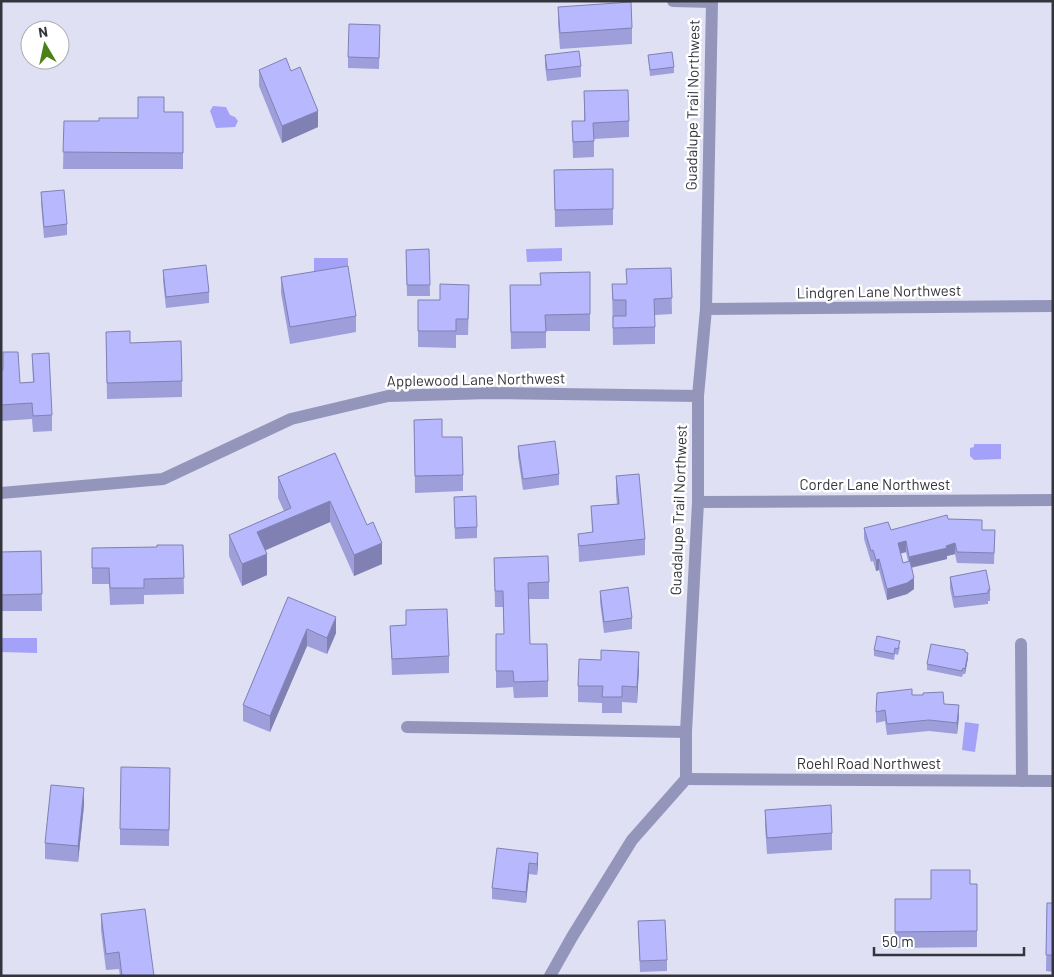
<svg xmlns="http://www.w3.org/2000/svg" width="1054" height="977" viewBox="0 0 1054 977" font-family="Barlow,sans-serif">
<rect width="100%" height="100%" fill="#dfe0f4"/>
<g fill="#a3a2f8">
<polygon points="213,106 226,107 230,115 235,117 238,121 235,127 216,128 210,111"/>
<polygon points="562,248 562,261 527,262 526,249"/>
<polygon points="314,258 348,258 348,272 314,273"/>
<polygon points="974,444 1001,444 1001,459 974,460 970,456 970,448 974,447"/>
<polygon points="1,638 37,638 37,653 1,652"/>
<polygon points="965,722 979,724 975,752 962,750"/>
</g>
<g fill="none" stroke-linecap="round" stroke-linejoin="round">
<g stroke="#9495bb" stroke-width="12">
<polyline points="673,1 712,2"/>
<polyline points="706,309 1053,306"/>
<polyline points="1,493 163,479 291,419 388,396 489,393 698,396"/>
<polyline points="698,502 1053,500"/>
<polyline points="1021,644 1022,781"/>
<polyline points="407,727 686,732"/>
<polyline points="686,779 1053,781"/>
<polyline points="550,976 572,937 632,840 686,779 686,732 698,502 698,396 706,309 712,1"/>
</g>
</g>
<g fill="#9d9eda" fill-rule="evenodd">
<polygon points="558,7 632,28 632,44 560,49 558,23"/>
<polygon points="380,36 379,69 348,68 348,57"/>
<polygon points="545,55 581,66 581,77 547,81 545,66"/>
<polygon points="648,55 674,67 674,73 650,76"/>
<polygon points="259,70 291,71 318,127 282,143 259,86"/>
<polygon points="584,91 629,121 629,137 594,139 594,157 573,158 572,121 584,121"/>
<polygon points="164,112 183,112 183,169 63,169 64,121 99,121 138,118"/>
<polygon points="613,169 613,225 555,227 554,170"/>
<polygon points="41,192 67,224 67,235 44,238 41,203"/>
<polygon points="429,249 430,296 407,296 406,250"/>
<polygon points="671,268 672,314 655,315 655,344 613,345 612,284 626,284"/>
<polygon points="163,270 209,292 209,303 166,308 163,281"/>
<polygon points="590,272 590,331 546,331 546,348 511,349 510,285 540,285"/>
<polygon points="281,277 356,316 356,332 290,344 281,293"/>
<polygon points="418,300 469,301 468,335 456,335 456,348 418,347"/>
<polygon points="106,332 130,343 182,381 182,397 107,399"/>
<polygon points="3,352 20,383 33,382 32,354 52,415 52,431 33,432 32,419 1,421 1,370 3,370"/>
<polygon points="414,420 442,437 463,475 463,491 415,493"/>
<polygon points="518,446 559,474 559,485 523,490 518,457"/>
<polygon points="335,453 382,564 354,576 330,522 265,550 267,575 242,586 229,556 229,535 284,511 278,498 278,477"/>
<polygon points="616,476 645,539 645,555 579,562 578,534 592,532 591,506 617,504 616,493"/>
<polygon points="454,508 477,527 477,538 455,539"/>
<path d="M948,519L982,530H995L994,564L957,563L955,554L947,556V559L911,568L914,589L907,594L887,600L879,570L876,571L873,561L871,562L864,539V528L891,530ZM906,552L908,561L903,563L900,554Z"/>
<polygon points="183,545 184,594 144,595 144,604 110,605 109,584 92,584 92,548 157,547"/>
<polygon points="41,551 42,611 1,611 1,552"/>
<polygon points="494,558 549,582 549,599 529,599 530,644 548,681 548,697 514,698 513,687 496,688 496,634 504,634 503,607 495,607"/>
<polygon points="950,577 990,590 990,601 988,601 988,604 954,608 950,588"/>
<polygon points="600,591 632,618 632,629 604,633 600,602"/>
<polygon points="288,597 336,633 327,654 307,646 270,732 243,721 243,705"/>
<polygon points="406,610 449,656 449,673 392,675 390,626 406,625"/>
<polygon points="900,647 898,655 895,654 894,660 874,656 874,650"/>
<polygon points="965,652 968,658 965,674 963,674 962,677 927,670 927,664"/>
<polygon points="639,668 637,703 622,702 622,713 602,713 602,703 578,702 578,686"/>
<polygon points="912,695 944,704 959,716 957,734 929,731 887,735 885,721 876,723 876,712"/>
<polygon points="170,785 169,846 120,845 120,829"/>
<polygon points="84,805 78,862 45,859 45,843"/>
<polygon points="765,810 832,833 832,850 767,854 765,826"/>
<polygon points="497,848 538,864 537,875 529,874 526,903 492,899 492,888"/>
<polygon points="970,884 977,884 977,947 895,948 895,899 931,899"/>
<polygon points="1047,903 1053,903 1053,972 1046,971"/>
<polygon points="101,914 154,976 120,976 119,969 106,970 101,930"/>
<polygon points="638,921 667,960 667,971 640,972"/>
</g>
<g fill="#8081b2">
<polygon points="318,111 318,127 282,143 282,126"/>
<polygon points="330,501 330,522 257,554 257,532"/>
<polygon points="906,541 906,552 898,554 898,543"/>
<polygon points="382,543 382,564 354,576 354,555"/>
<polygon points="955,543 955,554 947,556 947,559 909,568 909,557"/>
<polygon points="267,554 267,575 242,586 242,564"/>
<polygon points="879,559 879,570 876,571 876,560"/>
<polygon points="914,578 914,589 907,594 887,600 887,589"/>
<polygon points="336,617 336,633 327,654 327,638"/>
<polygon points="307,629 307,646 270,732 270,716"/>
<polygon points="639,652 639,668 637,703 637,687"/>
<polygon points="968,653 968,658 965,674 965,669"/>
<polygon points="959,705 959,716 957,734 957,723"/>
<polygon points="84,788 84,805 78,862 78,846"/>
<polygon points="538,853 538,864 537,875 537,864"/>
<polygon points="529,863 529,874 526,903 526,892"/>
</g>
<g fill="#b7b8fe" stroke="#8081b2">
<polygon points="631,2 632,28 560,33 558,7"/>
<polygon points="349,24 380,25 379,58 348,57"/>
<polygon points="579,51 581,66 547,70 545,55"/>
<polygon points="672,52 674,67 650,70 648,55"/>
<polygon points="286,58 291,71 300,67 318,111 282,126 259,70"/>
<polygon points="628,90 629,121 593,123 594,141 573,142 572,121 585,121 584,91"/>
<polygon points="138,97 164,97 164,112 183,112 183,153 63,152 64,121 99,121 99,118 138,118"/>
<polygon points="613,169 613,209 555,210 554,170"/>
<polygon points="64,190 67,224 44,227 41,192"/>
<polygon points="429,249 430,285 407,285 406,250"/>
<polygon points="206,265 209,292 166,297 163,270"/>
<polygon points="348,266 356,316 290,327 281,277"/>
<polygon points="671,268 672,298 654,299 655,327 613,328 613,316 626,316 626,300 613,300 612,284 627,284 626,269"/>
<polygon points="590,272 590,314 545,315 546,332 511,332 510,285 541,285 540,273"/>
<polygon points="440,284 469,285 468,319 456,319 456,331 418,331 418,300 440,300"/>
<polygon points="130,331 130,343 181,341 182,381 107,383 106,332"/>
<polygon points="3,352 18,352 20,383 34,382 32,354 49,353 52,415 33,416 32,403 1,405 1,370 3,370"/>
<polygon points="442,419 442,437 462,437 463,475 415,476 414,420"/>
<polygon points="555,441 559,474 523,479 518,446"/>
<polygon points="335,453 367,525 373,522 382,543 354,555 330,501 257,532 267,554 242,564 229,535 291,508 278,477"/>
<polygon points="639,474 645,539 579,546 578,534 593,532 591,506 619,504 616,476"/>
<polygon points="476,496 477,527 455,528 454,497"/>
<polygon points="947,515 948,519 982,520 982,530 995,530 994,553 957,552 955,543 946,546 947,548 909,557 906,541 898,543 903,563 910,561 914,578 907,583 887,589 879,559 876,560 873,550 871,551 864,528 888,522 891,530"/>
<polygon points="157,545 183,545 184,578 144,579 144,588 110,588 109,568 92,568 92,548 157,547"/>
<polygon points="41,551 42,594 1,595 1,552"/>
<polygon points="548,556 549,582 528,583 530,644 547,644 548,681 514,682 513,671 496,671 496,634 504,634 503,591 495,591 494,558"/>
<polygon points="986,570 990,590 988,590 988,593 954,597 950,577"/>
<polygon points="628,587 632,618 604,622 600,591"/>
<polygon points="288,597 336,617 327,638 307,629 270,716 243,705"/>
<polygon points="447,609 449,656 392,659 390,626 406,625 406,610"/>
<polygon points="877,636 900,641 898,649 895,648 894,654 874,650"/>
<polygon points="931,644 965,650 965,652 968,653 965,669 963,668 962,671 927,664"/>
<polygon points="601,650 639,652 637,687 622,686 622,697 602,697 603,686 578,686 579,659 601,660"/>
<polygon points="912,689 912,695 923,695 923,693 943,692 944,704 959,705 957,723 929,720 887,724 885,710 876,712 877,693"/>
<polygon points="121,767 170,768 169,830 120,829"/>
<polygon points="51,785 84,788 78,846 45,843"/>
<polygon points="831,805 832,833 767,838 765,810"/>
<polygon points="497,848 538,853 537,864 529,863 526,892 492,888"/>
<polygon points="931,870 970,870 970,884 977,884 977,931 895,932 895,899 931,899"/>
<polygon points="1047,903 1053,903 1053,955 1046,955"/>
<polygon points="145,909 154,976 122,976 119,952 106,954 101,914"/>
<polygon points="665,920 667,960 640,961 638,921"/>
</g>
<g text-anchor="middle" stroke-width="5" stroke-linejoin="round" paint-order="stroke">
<g font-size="15" fill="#34353c" stroke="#fff">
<text transform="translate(693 105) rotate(-89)" y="5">Guadalupe Trail Northwest</text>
<text transform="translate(879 292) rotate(-1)" y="5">Lindgren Lane Northwest</text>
<text transform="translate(476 380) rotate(-1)" y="5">Applewood Lane Northwest</text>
<text x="875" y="490">Corder Lane Northwest</text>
<text transform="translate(679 510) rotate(-88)" y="5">Guadalupe Trail Northwest</text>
<text x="869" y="769">Roehl Road Northwest</text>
</g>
</g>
<rect width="1054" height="977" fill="none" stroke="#34353c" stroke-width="5"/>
<g transform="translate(45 45) rotate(351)"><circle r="24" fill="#ffffff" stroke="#aeaeb1"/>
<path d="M0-4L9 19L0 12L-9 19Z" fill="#4b8117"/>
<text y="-8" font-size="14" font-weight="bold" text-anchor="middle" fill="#34353c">N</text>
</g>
<path d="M874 947v8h150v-8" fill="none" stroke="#34353c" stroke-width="2.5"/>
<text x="882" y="947" font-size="15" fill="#34353c" stroke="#ffffff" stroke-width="4" paint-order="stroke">50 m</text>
</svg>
